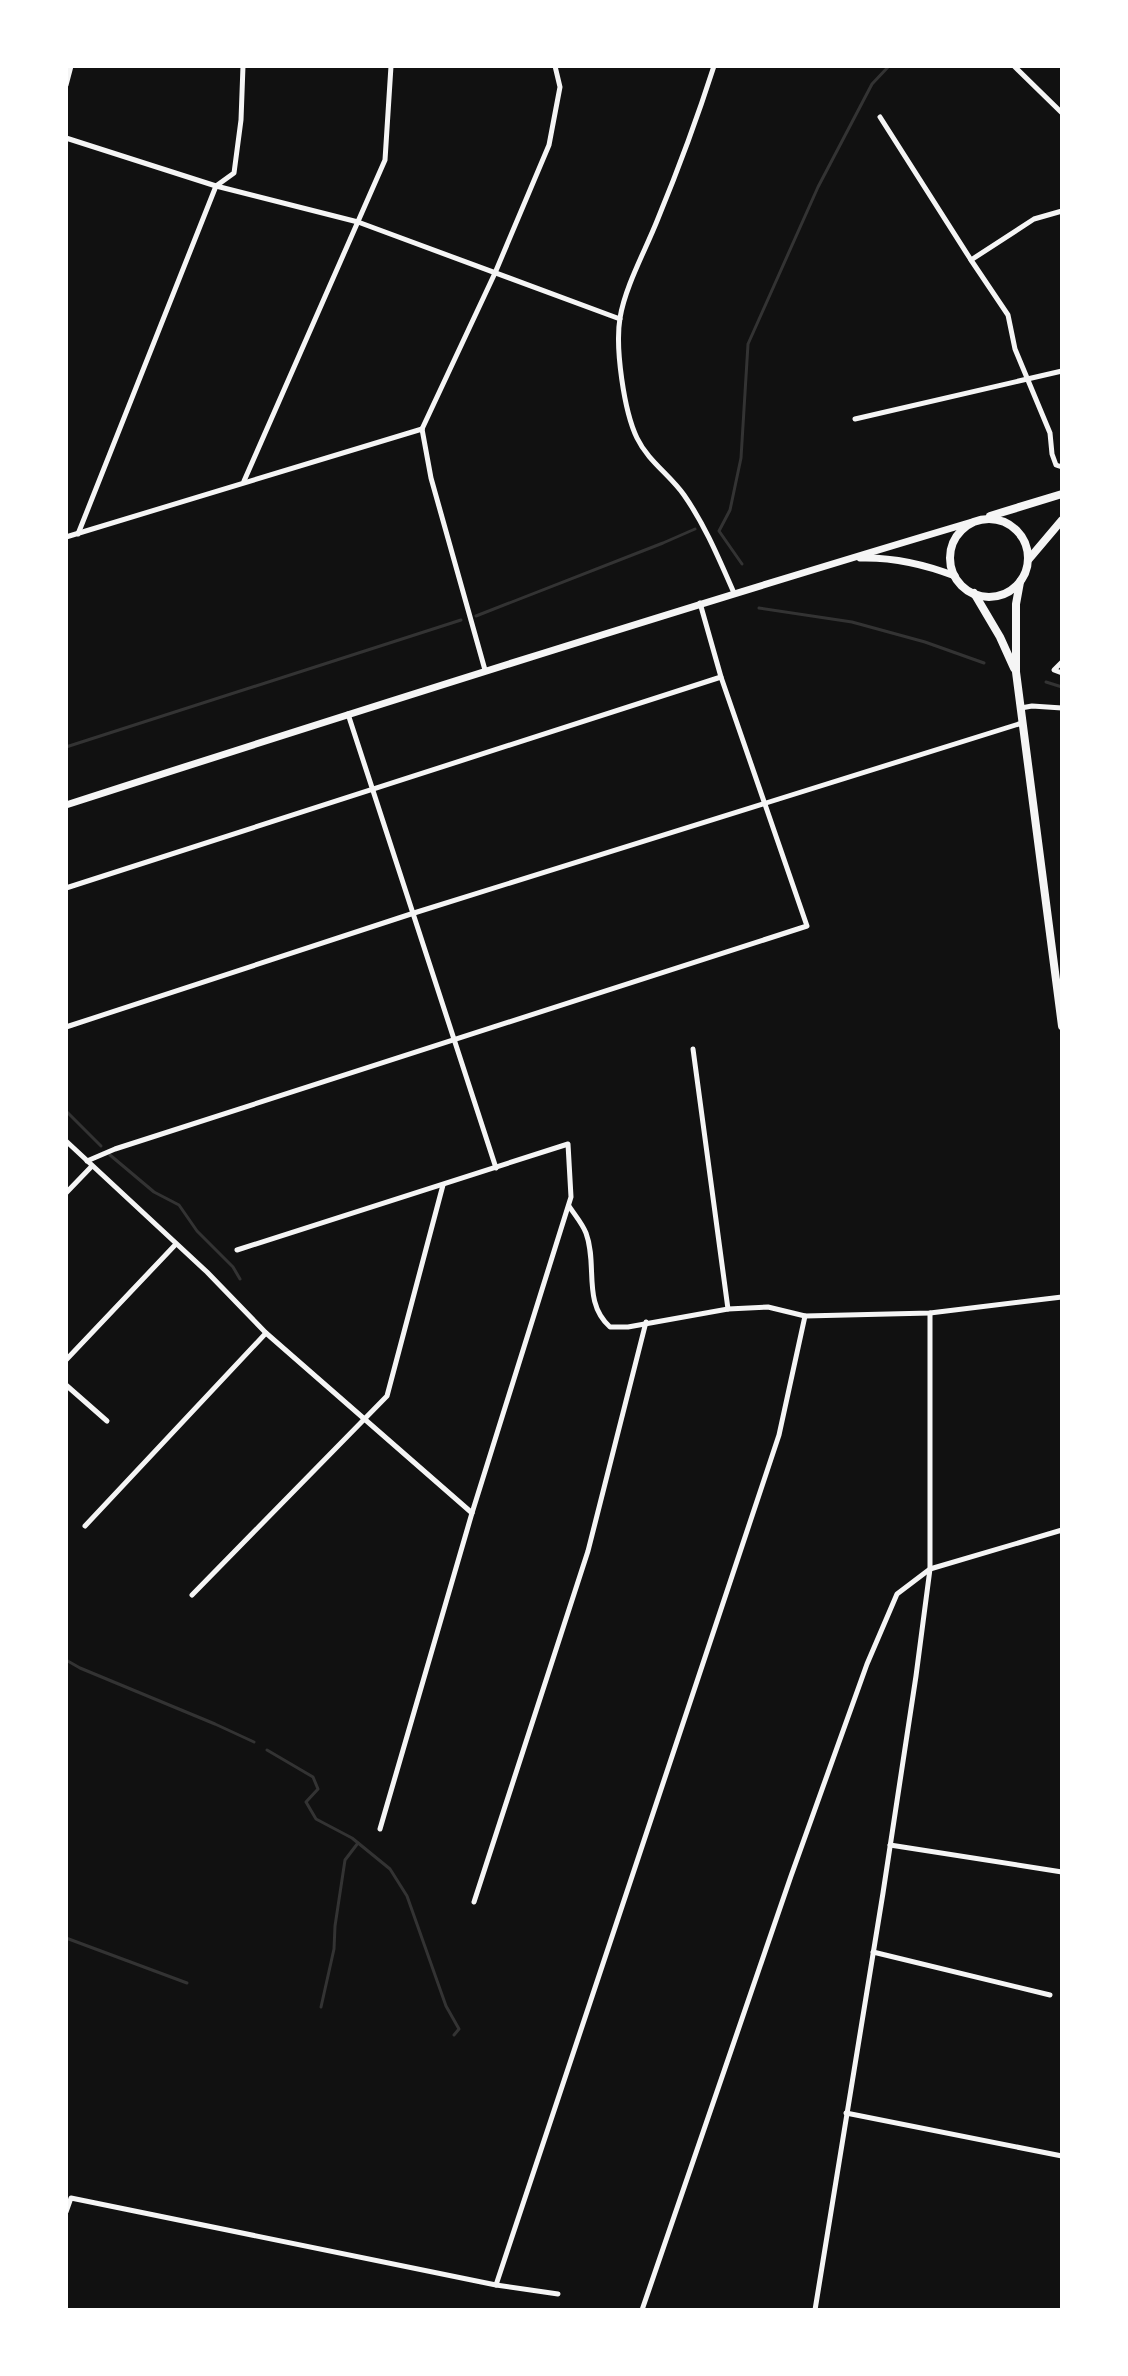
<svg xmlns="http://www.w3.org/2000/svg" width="1128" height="2376" viewBox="0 0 1128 2376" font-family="Lato,sans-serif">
<rect width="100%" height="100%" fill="#111"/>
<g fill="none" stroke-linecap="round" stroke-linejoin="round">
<g stroke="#333" stroke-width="3">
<polyline points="742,564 719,531 730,510 741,458 748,344 818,187 872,84 889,66"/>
<polyline points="759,608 852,622 925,642 984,663"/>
<polyline points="476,616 663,543 695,529"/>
<polyline points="1046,682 1062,687"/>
<polyline points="66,747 461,620"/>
<polyline points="66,1111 101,1146"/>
<polyline points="110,1155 154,1192 179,1205 197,1231 233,1267 240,1279"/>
<polyline points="66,1660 80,1668 215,1724 254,1742"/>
<polyline points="267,1750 313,1777 318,1789 306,1802 316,1819 352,1838 390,1869 407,1896 446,2006 459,2029 454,2035"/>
<polyline points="66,1938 187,1983"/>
<polyline points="321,2007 334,1949 335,1926 345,1860 358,1843"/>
</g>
<g stroke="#f5f5f5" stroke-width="5">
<path d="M714,66C697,119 678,170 657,221C645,251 625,287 620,318C615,348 624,411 637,438C648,461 670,475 684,495C705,525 719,559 734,593"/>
<polyline points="1014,66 1062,113"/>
<polyline points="66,85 71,66"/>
<polyline points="880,117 971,260 1008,315 1015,349 1050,433 1052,454 1056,465 1062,467"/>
<polyline points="66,138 216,186 358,222 620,319"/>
<polyline points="971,260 1034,219 1062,211"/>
<polyline points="855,419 1062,371"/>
<polyline points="422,429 495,273 549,145 560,87 555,66"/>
<polyline points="422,429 431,478 485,670"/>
<polyline points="244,481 385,160 391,66"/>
<polyline points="78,534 216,186 234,173 241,120 243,66"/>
<polyline points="66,537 422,429"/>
<polyline points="1062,662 1054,670 1062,673"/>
<polyline points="1021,708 1032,706 1062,708"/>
<polyline points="348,714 496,1168"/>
<polyline points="66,888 721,677"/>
<polyline points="66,1027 414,913 1022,723"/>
<polyline points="693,1049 728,1309"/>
<polyline points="66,1141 207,1272 266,1333 472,1513"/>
<polyline points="87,1161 115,1149 807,926 721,677 700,603"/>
<polyline points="66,1193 92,1166"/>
<path d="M569,1206C574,1214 582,1223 586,1233C598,1265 582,1302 610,1327H628L728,1309L768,1307L805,1316L930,1313L1062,1297"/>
<polyline points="237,1250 568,1144 571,1197 472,1513 380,1829"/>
<polyline points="66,1360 176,1244"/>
<polyline points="66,1385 107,1421"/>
<polyline points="85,1526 266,1333"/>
<polyline points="192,1595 387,1396 443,1185"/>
<polyline points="890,1845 1062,1872"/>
<polyline points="474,1902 588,1551 646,1322"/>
<polyline points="873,1952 1050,1995"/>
<polyline points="846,2113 1062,2156"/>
<polyline points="66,2212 71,2198 496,2285 558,2294"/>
<polyline points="496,2285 779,1435 805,1316"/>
<polyline points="642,2310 791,1876 867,1664 897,1594 930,1569 1062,1530"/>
<polyline points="815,2310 883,1893 916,1676 930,1569 930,1313"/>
</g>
<g stroke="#f5f5f5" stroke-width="7">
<path d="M860,558C893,557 924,564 955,576"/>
<path d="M66,805C367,708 669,612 972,522"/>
</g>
<g stroke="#f5f5f5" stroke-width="8">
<polyline points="990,516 1062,494"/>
<circle cx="989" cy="558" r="39"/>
<polyline points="1029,559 1062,520"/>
<polyline points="1020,582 1016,604 1016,672 1062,1026"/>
<polyline points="974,593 1000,637 1014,668"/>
</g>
</g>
<rect width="1128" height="2376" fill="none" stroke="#ffffff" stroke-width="136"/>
</svg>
